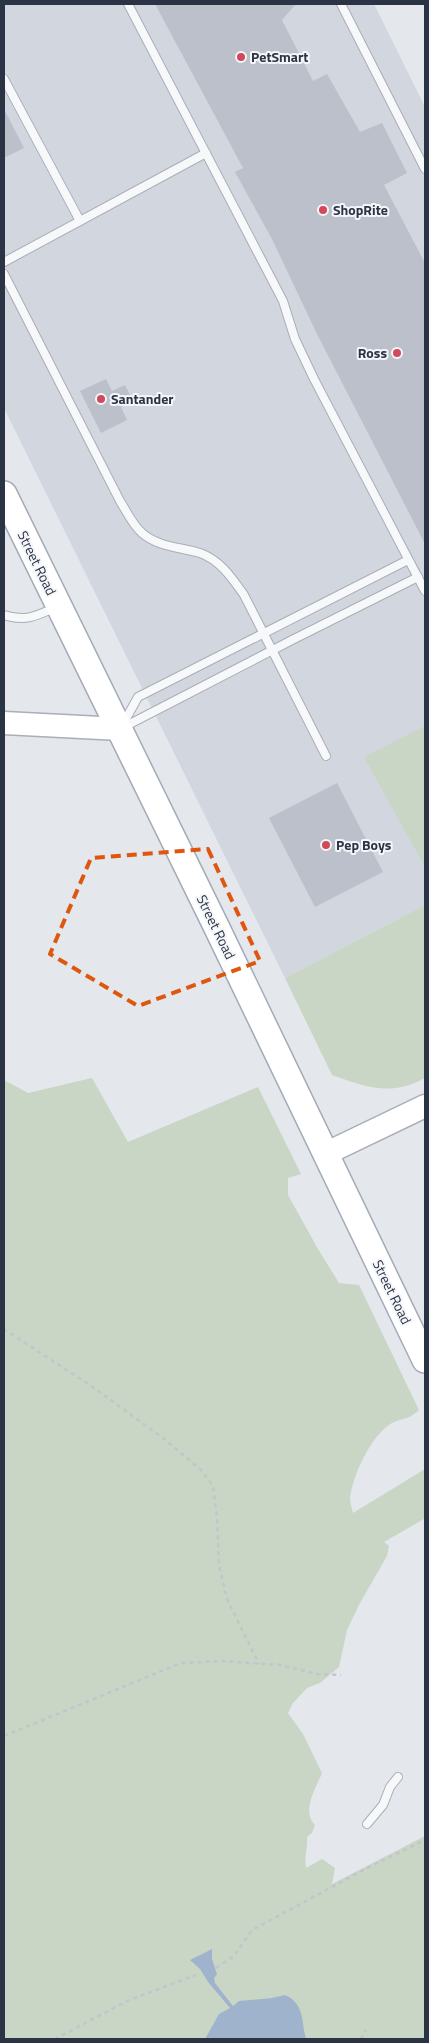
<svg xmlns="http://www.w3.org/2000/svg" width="429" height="2043" viewBox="0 0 429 2043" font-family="'Titillium Web',sans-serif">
<rect width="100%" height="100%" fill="#e4e7ec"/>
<polygon fill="#d2d6de" points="4,4 374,4 425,107 425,905 285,978 4,408"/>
<g fill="#c9d6c5">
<polygon points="425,726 425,867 364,757"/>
<path d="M425,905V1078C390,1097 367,1087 332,1075L285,978Z"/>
<path d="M92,1078L128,1142L258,1087L301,1174L288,1178V1195L318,1249L339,1283L359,1285L419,1410C407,1421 404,1417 392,1423C371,1435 353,1475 350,1498C350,1502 352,1509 353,1513L425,1469L424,1519L384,1542L389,1546L387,1556L360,1603L347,1630L339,1667L320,1683L307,1688L293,1703L288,1713L303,1734L322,1773C316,1788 301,1811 315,1825L312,1833L307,1837C308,1848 304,1857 306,1868L322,1859L335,1868L332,1884L425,1836V2039H4V1080L28,1093Z"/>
</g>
<path fill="#9fb4cc" d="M212,1949V1959L217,1974L214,1978L215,1983L233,2006L239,2001L272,1998L285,1995C305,2004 301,2021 306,2039H205L219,2014L230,2008L208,1982L200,1969L190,1960Z"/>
<g fill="#bbc0ca">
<polygon points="155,4 296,4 282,20 313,81 327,74 360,132 382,123 407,173 384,185 425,263 425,544 317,334 272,239 235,172 243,168"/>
<polygon points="4,109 24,148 4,158"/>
<polygon points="106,379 112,391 125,385 133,401 121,407 127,420 101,433 80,391"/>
<polygon points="337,783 383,872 315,907 269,818"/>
</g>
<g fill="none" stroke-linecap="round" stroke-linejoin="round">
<defs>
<g id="lane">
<polyline points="128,4 283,301 295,339 314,379 425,591"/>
<polyline points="341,4 425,169"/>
<polyline points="4,79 80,221"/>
<polyline points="4,262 206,153"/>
<path d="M4,274L120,501C127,512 132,524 142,533C158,547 180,547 200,553C220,560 232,578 244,595L326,756"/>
<path d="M4,615C26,622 36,616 56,607"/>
<polyline points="123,724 138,697 408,560"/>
<polyline points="122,728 294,639 418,577"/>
<polyline points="367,1824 383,1805 390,1787 398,1777"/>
</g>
<g id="secondary">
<polyline points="4,723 120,729"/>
<polyline points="325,1154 425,1106"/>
</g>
<polyline id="primary" points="4,494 216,926 425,1360"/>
</defs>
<use href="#lane" stroke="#a9aeb7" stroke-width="10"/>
<use href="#secondary" stroke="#a9aeb7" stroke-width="25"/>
<use href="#primary" stroke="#a3abb8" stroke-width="28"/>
<g stroke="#c2c5cb" stroke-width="2.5" stroke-dasharray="4 4" stroke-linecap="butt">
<polyline points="4,1329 94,1388 163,1438 201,1470 213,1486 217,1517 219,1565 227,1599 259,1664"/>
<polyline points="4,1736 181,1663 222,1661 280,1665 317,1674 341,1675"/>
<polyline points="216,1968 234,1956 252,1930 369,1867 425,1840"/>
<polyline points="55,2039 127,2001 196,1975"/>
<polyline points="361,2039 366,2030"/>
</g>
<use href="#lane" stroke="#f7f8fa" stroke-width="8"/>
<use href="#secondary" stroke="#fff" stroke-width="22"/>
<use href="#primary" stroke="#fff" stroke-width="25"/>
</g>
<path fill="none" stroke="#df570f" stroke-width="4" stroke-dasharray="10 6" stroke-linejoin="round" d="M208,849L260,961L138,1006L50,954L91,858Z"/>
<g fill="#d1495b" stroke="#f4f6f9" stroke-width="2">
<circle cx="241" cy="57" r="5"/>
<circle cx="323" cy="210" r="5"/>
<circle cx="397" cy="353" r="5"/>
<circle cx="101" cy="399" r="5"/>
<circle cx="326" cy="845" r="5"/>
</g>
<g text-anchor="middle" stroke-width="4" stroke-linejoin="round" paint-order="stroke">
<g font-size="14" font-weight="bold" fill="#2b3445" stroke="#f4f6f9" text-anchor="start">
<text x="251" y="62">PetSmart</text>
<text x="333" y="215">ShopRite</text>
<text x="387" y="358" text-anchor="end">Ross</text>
<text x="111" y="404">Santander</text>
<text x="336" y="850">Pep Boys</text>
</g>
<g font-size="14" fill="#2b3445" stroke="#f4f6f9">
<text transform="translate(37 563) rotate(64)" y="5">Street Road</text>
<text transform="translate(216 927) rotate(64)" y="5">Street Road</text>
<text transform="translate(392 1292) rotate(64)" y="5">Street Road</text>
</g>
</g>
<rect width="429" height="2043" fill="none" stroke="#2b3445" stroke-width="10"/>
</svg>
